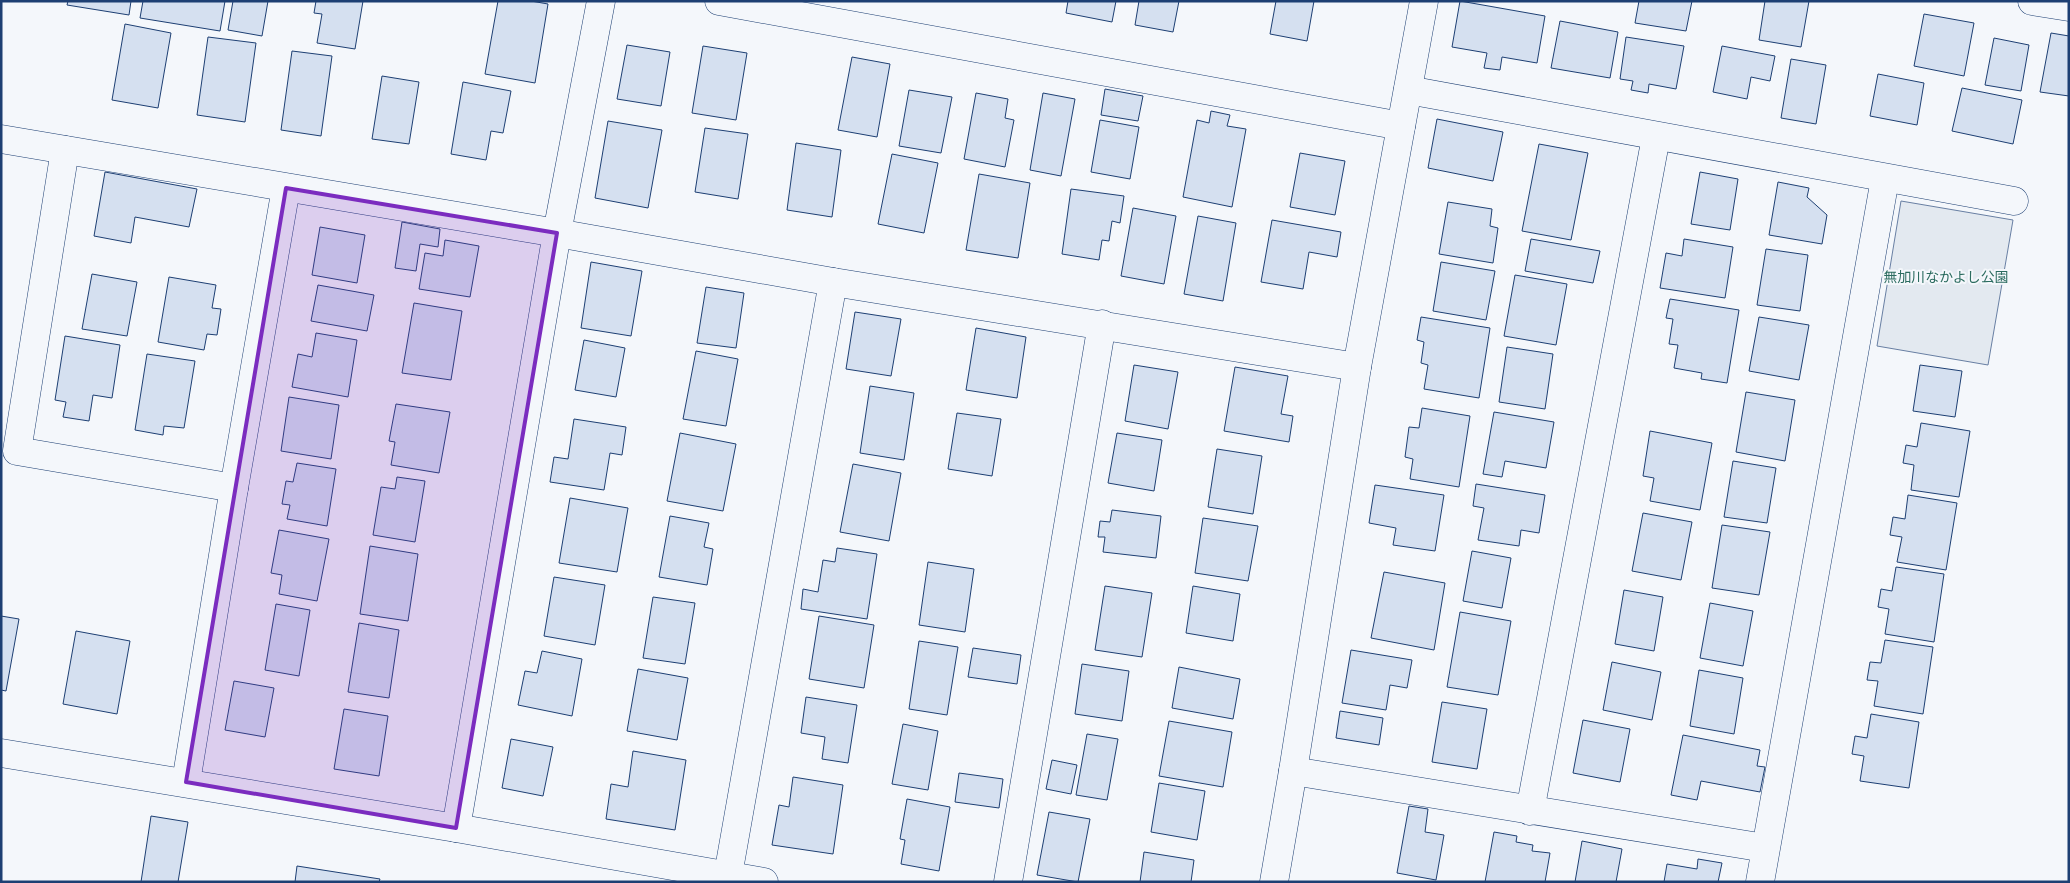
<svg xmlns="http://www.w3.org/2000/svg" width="2070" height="883" viewBox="0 0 2070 883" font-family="Rubik,'Noto Sans JP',sans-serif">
<rect width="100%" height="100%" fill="#f4f7fb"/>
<polygon fill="#e3e9f0" stroke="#687fa3" points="1901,201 2013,220 1988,365 1877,346"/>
<g fill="#d5e0f0" stroke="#1d3f73">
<polygon points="68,1 131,1 129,15 67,5"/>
<polygon points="143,1 225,1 220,31 140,18"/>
<polygon points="233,1 268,1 262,36 228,30"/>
<polygon points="316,1 363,1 355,49 317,43 322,14 314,13"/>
<polygon points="498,1 531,1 548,4 535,83 485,74"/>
<polygon points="1068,1 1116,1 1112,22 1066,13"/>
<polygon points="1139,1 1179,1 1173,32 1135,25"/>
<polygon points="1276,1 1314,1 1307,41 1270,34"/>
<polygon points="1460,1 1545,16 1537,63 1502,57 1500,70 1484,68 1487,53 1452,47"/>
<polygon points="1639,1 1692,1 1686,31 1635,23"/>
<polygon points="1765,1 1809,1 1801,47 1759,40"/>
<polygon points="1924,14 1974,23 1964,76 1914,66"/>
<polygon points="1560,21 1618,32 1610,78 1551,68"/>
<polygon points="125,24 171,33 158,108 112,100"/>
<polygon points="2051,33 2069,36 2069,96 2040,92"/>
<polygon points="208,37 256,43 245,122 197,115"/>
<polygon points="1626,37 1684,46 1676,89 1649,84 1648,93 1631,90 1633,81 1620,79"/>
<polygon points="1994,38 2029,45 2021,91 1985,85"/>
<polygon points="627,45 670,52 661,106 617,99"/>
<polygon points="703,46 747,53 736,120 692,113"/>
<polygon points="1722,46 1775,56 1770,81 1751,77 1747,99 1713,92"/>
<polygon points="292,51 332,56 321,136 281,130"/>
<polygon points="852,57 890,64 877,137 838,130"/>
<polygon points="1791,59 1826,65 1816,124 1781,118"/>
<polygon points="1878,74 1924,83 1917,125 1870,116"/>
<polygon points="382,76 419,82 409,144 372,139"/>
<polygon points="463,82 511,91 503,133 491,131 486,160 451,154"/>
<polygon points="1962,88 2022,100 2013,144 1952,131"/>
<polygon points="1105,89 1143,96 1138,121 1101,115"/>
<polygon points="909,90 952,97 941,153 899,146"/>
<polygon points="976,93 1008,99 1005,118 1014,120 1005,167 964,159"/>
<polygon points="1043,93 1075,99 1061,176 1030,170"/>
<polygon points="1211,111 1230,115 1227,126 1246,129 1232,207 1183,197 1197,120 1209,123"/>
<polygon points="1437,119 1503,132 1493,181 1428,168"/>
<polygon points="1100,120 1139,127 1130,179 1091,172"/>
<polygon points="608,121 662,130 648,208 595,198"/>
<polygon points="705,128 748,134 738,199 695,192"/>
<polygon points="796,143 841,150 832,217 787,210"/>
<polygon points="1539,144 1588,153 1571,240 1522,231"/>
<polygon points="1300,153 1345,161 1335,215 1290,207"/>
<polygon points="892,154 938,163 924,233 878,224"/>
<polygon points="105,172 197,189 189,227 135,217 131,243 94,236"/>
<polygon points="1700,172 1738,179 1730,230 1691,224"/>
<polygon points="979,174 1030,183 1018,258 966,250"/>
<polygon points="1778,182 1809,188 1807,197 1827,215 1822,244 1769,235"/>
<polygon points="1071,189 1124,196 1120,223 1112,221 1109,241 1102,240 1099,260 1062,254"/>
<polygon points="1448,202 1492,209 1490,226 1498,228 1493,263 1439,254"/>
<polygon points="1133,208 1176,216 1164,284 1121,276"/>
<polygon points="1198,216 1236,223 1223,301 1184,294"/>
<polygon points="1272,220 1341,232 1337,257 1309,252 1303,289 1261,282"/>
<polygon points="402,222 440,229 438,247 420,244 416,271 395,268"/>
<polygon points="320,227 365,235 357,283 312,275"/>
<polygon points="1531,239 1600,251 1593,283 1525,271"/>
<polygon points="1684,239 1733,247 1725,298 1660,288 1666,253 1682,256"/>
<polygon points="445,240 479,246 470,297 419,289 425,253 443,256"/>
<polygon points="1766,249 1808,255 1800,311 1757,305"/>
<polygon points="591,262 642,271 631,336 581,328"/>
<polygon points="1441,262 1495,271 1486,320 1433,311"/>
<polygon points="92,274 137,282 127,336 82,329"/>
<polygon points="1515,275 1567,284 1556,345 1504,336"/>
<polygon points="169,277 216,285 212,308 221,309 217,335 207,334 204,350 158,342"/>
<polygon points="318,285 374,295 367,331 311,321"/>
<polygon points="706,287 744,293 736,348 697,343"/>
<polygon points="1670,299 1739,310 1727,383 1701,379 1702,373 1674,368 1678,345 1669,344 1673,319 1666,318"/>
<polygon points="414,303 462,311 451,380 402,373"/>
<polygon points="855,312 901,319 891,376 846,369"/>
<polygon points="1421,317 1490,328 1479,398 1424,389 1428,365 1421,363 1424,342 1417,340"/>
<polygon points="1759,317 1809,325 1799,380 1749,371"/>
<polygon points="976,328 1026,337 1017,398 966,390"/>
<polygon points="316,333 357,340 348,397 292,387 298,354 312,357"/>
<polygon points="65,336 120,345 112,398 93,395 89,421 63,417 66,402 55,400"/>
<polygon points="584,340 625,348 616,397 575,390"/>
<polygon points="1507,347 1553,354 1545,409 1499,402"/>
<polygon points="696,351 738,359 726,426 683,419"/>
<polygon points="147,354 195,361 184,428 164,426 163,435 135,430"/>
<polygon points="1134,365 1178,372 1168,429 1125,421"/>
<polygon points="1920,365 1962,371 1955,417 1913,411"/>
<polygon points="1235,367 1288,376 1281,414 1293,416 1289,442 1224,431"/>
<polygon points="870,386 914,393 904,460 860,453"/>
<polygon points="1746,392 1795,400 1785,461 1736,452"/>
<polygon points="289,397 339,405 331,459 281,451"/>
<polygon points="396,404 450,412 439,473 391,465 395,442 389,441"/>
<polygon points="1422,408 1470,416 1459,487 1410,479 1413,459 1405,457 1409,427 1419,428"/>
<polygon points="1494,412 1554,422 1546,468 1505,461 1502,477 1483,474"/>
<polygon points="957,413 1001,419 992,476 948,469"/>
<polygon points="574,419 626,427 622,455 610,453 604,490 550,482 554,457 568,459"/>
<polygon points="1921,423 1970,431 1959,497 1911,490 1914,465 1903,463 1906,445 1917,447"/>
<polygon points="1650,431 1712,443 1700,510 1650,501 1654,478 1643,476"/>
<polygon points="680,433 736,444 723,511 667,501"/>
<polygon points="1117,433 1162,440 1154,491 1108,483"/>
<polygon points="1217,449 1262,456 1253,514 1208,507"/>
<polygon points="1733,461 1776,468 1767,523 1724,517"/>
<polygon points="297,463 336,469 327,526 287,519 290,505 282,504 286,481 293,482"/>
<polygon points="853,464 901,473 889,541 840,532"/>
<polygon points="397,477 425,481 415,542 373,535 381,487 395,489"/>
<polygon points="1476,484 1545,495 1539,533 1521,530 1519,546 1478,540 1484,508 1473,506"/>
<polygon points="1375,485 1444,495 1435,551 1393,545 1396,528 1369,523"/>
<polygon points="1908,495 1957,503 1946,570 1897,562 1902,537 1890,535 1893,517 1905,519"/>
<polygon points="570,498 628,508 617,572 559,563"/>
<polygon points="1112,510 1161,516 1156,558 1103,552 1105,537 1098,537 1100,521 1110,522"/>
<polygon points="1643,513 1692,522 1681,580 1632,571"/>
<polygon points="670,516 709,523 704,547 713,549 707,585 659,577"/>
<polygon points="1203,518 1258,526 1248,581 1195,573"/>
<polygon points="1722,525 1770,532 1759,595 1712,588"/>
<polygon points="279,530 329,539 317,601 279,594 282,575 271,573"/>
<polygon points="370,546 418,554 408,621 360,614"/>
<polygon points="837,548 877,554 867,619 801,609 803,589 818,592 823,560 835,562"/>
<polygon points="1472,551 1511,558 1502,608 1463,601"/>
<polygon points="928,562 974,569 965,632 919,625"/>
<polygon points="1896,567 1944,574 1934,642 1885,634 1889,609 1878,607 1881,589 1892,591"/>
<polygon points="1384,572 1445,583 1434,650 1371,638"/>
<polygon points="554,577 605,585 595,645 544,636"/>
<polygon points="1105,586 1152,593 1142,657 1095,650"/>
<polygon points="1193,586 1240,594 1233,641 1186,633"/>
<polygon points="1624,590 1663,597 1654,651 1615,644"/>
<polygon points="653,597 695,603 685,664 643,658"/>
<polygon points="1710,603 1753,611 1743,666 1700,658"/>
<polygon points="276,604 310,610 299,676 265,670"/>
<polygon points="1460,612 1511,621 1498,695 1447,687"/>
<polygon points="1,616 19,619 6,691 1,690"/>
<polygon points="819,616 874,625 864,688 809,679"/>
<polygon points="359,623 399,630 389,698 348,692"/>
<polygon points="76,631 130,641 117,714 63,704"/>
<polygon points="1885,640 1933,647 1923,714 1874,706 1878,681 1867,680 1870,662 1881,663"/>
<polygon points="919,641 958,647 947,715 909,709"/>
<polygon points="973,648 1021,655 1017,684 968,677"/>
<polygon points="1351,650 1412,660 1407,688 1390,685 1386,710 1342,703"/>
<polygon points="542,651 582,659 572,716 518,705 525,671 537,673"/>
<polygon points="1612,662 1661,672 1652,720 1603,710"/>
<polygon points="1082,664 1129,671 1122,721 1075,714"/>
<polygon points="1179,667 1240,679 1233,719 1172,708"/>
<polygon points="638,669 688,678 677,740 627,731"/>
<polygon points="1699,670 1743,678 1734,734 1690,726"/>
<polygon points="234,681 274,688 265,737 225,730"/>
<polygon points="806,697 857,705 848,763 822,759 825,737 801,733"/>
<polygon points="1442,702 1487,709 1477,769 1432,762"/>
<polygon points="344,709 388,716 379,776 334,769"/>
<polygon points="1340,711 1383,718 1379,745 1336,738"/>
<polygon points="1871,714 1919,722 1909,788 1860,781 1864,756 1852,754 1855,736 1867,738"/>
<polygon points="1583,720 1630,729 1620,782 1573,773"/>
<polygon points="1169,721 1232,732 1223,787 1159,776"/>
<polygon points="903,724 938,731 928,790 892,784"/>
<polygon points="1087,734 1118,739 1107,800 1076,795"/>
<polygon points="1683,735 1760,750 1757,766 1765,767 1760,792 1701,781 1697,800 1671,795"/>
<polygon points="511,739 553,747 543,796 502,788"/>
<polygon points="633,751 686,760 675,830 606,819 611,784 628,787"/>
<polygon points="1052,760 1077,765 1071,794 1046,789"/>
<polygon points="959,773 1003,779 999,808 955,802"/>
<polygon points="793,777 843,785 833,854 772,845 779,805 789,807"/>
<polygon points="1159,783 1205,791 1197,840 1151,832"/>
<polygon points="907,799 950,807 939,871 901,864 905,840 900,839"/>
<polygon points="1409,806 1428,809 1425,832 1444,835 1436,880 1397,873"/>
<polygon points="1049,812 1090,819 1078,882 1037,875"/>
<polygon points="151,816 188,822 178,882 141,882"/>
<polygon points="1494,832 1517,836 1516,842 1533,845 1532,851 1550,853 1545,882 1485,882"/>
<polygon points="1582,841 1622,849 1616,882 1575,882"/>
<polygon points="1144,852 1194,860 1191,882 1140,882"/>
<polygon points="1698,859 1722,863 1718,882 1664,882 1667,864 1697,869"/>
<polygon points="297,866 380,879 379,882 295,882"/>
</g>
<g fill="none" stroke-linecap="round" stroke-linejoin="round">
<defs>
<g id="street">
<polyline points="719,1 1401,126"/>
<polyline points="2032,1 2069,7"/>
<polyline points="1408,90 2014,201"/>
<polyline points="1,139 557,233 833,282 1357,367"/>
<polyline points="65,150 17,451 234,488"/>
<polyline points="1,753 456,828 764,882"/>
<polyline points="1293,771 1765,848"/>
<polyline points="186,782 234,488 286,188"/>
<polyline points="1530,811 1656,137"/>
<polyline points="456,828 557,233 601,1"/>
<polyline points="728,875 833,282"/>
<polyline points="1008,882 1102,324"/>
<polyline points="1274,882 1293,771 1357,367 1424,1"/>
<polyline points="1760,882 1885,179"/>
</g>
</defs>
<use href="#street" stroke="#1d3f73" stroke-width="29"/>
<use href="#street" stroke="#f4f7fb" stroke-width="28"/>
</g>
<path fill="#7b2cbf" fill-opacity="0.2" stroke="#7b2cbf" stroke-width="4" stroke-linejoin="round" d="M286,188L557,233L456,828L186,782Z"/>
<g text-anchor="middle" stroke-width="4" stroke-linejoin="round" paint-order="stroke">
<g font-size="14" fill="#2c6c60" stroke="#f4f7fb">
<text x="1946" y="282">無加川なかよし公園</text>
</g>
</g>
<rect width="2070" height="883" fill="none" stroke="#1d3f73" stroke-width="5"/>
</svg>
